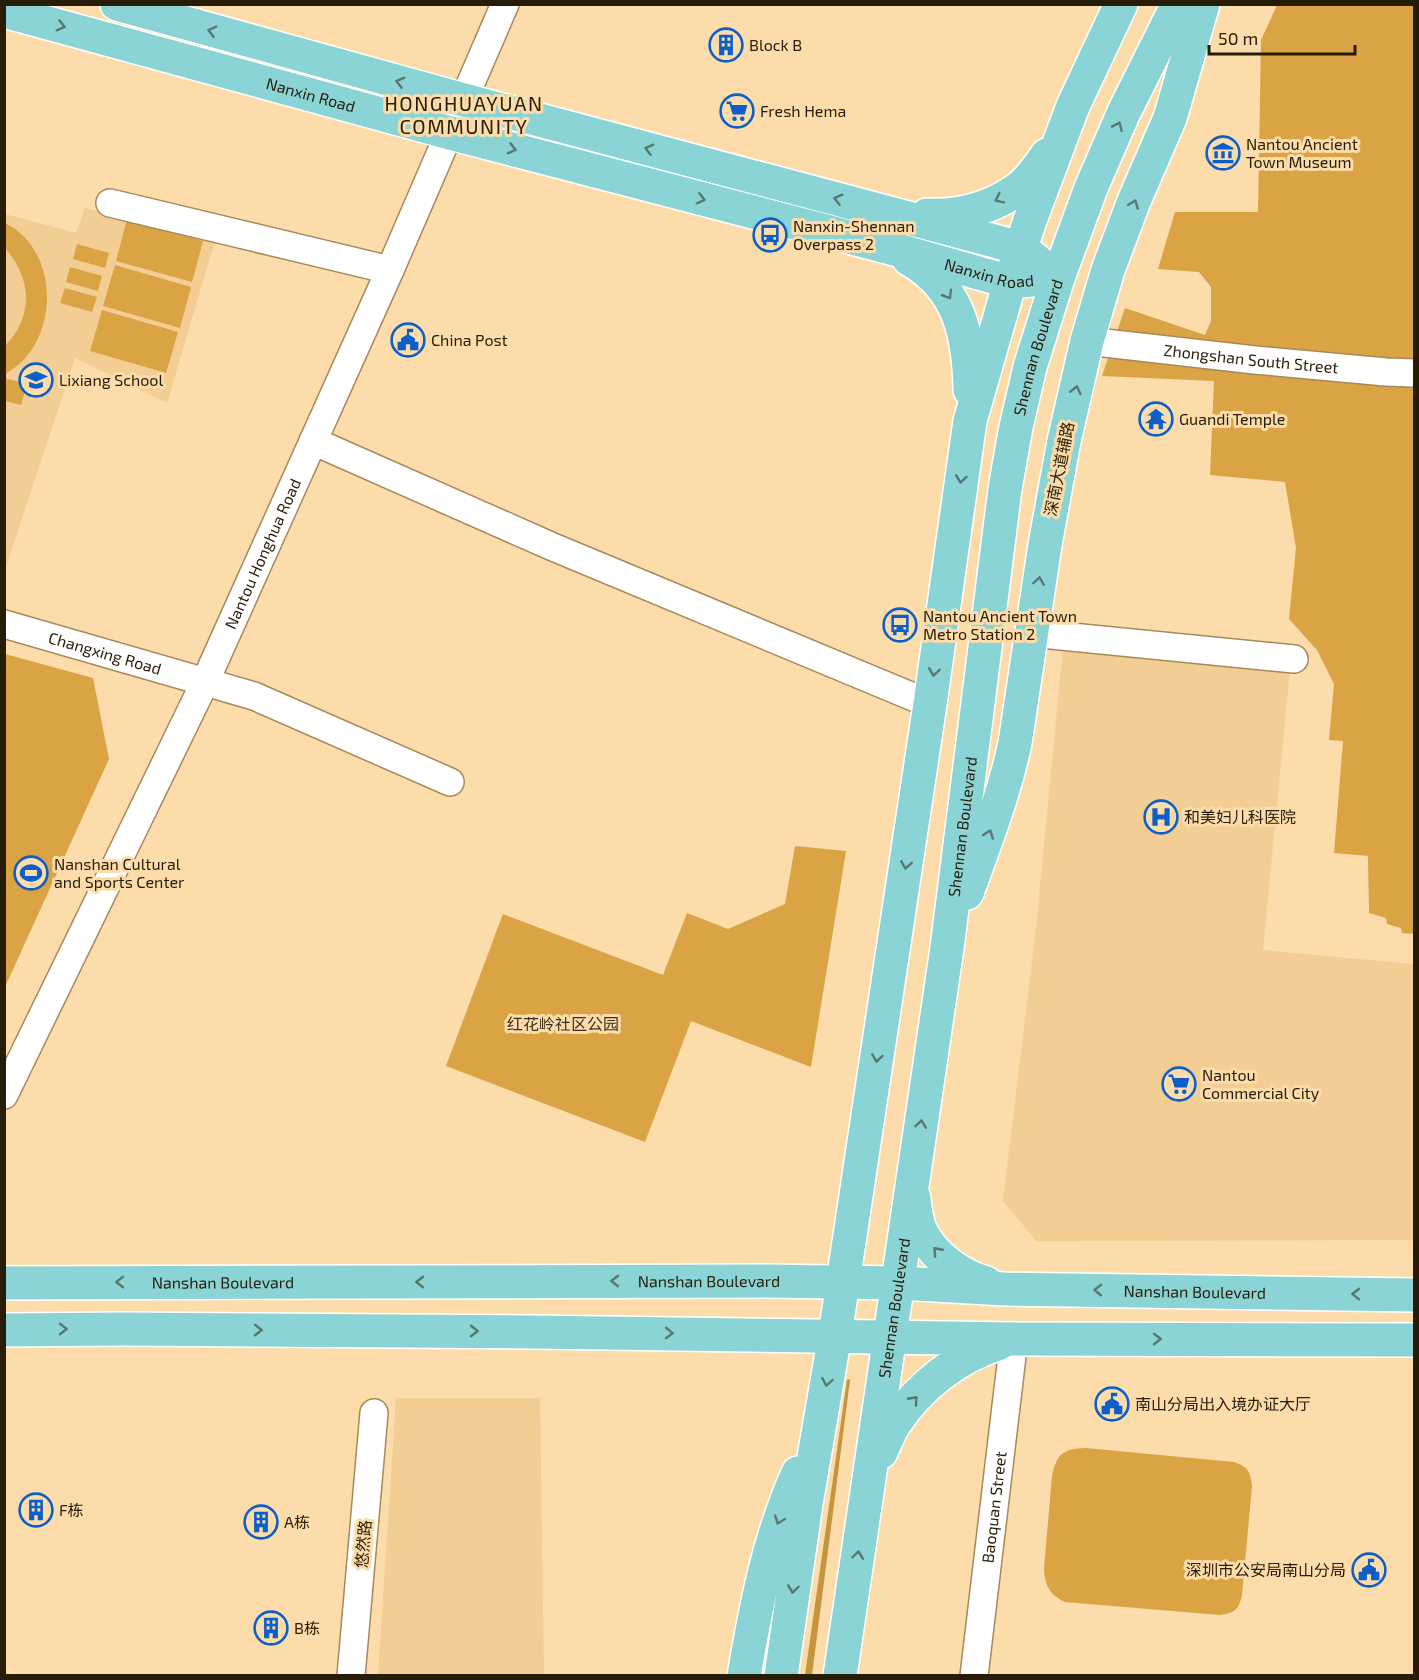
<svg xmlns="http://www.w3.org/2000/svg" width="1419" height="1680" viewBox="0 0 1419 1680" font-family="'Exo 2','Noto Sans SC',sans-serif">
<rect width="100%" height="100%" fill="#fcdcaa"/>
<g fill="#f2ce95">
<polygon points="85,208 215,241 167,403 75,358 5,570 5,214 76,233"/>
<polygon points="1063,648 1290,669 1263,950 1414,964 1414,1240 1036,1241 1003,1201 1036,928"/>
<polygon points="396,1398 540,1398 544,1675 378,1675"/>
</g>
<g fill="#daa343">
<polygon points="1277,5 1414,5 1414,934 1402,933 1401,928 1387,924 1386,918 1369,913 1368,856 1334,853 1343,741 1329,740 1334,684 1317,650 1289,619 1296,548 1285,482 1210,475 1214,381 1102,376 1125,308 1205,335 1211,321 1211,287 1199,272 1158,269 1175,212 1258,212 1261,40"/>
<polygon points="127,219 203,241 192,282 116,261"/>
<path d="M5,223C62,251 60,345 5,374V346C34,316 32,279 5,248Z"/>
<polygon points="77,244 109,253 105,268 73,259"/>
<polygon points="115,265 191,287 180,328 103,306"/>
<polygon points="70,267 102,276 98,291 66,282"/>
<polygon points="65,288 97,297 92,312 60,303"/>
<polygon points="102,310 178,332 166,373 90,351"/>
<polygon points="4,378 27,384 21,405 5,401"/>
<polygon points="5,654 93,678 109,759 5,987"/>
<polygon points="795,846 846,851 811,1067 691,1021 645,1142 446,1066 503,914 663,975 687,913 728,929 785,904"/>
<path d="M1086,1448L1234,1462C1248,1467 1250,1471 1252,1486L1242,1595C1239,1609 1235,1613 1220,1615L1065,1602C1050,1595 1045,1586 1044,1569L1052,1476C1057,1453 1063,1449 1086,1448Z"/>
</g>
<polygon fill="#c6943c" points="849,1379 850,1380 812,1675 805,1675 847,1380"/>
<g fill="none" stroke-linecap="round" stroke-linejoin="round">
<defs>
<g id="minor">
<polyline points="110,203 390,270"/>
<path id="s1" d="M1087,341L1255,360L1386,372L1414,373"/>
<polyline points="313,441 553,547 930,704"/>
<path id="s2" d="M4,624L254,696L450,782"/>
<polyline points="1031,633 1294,659"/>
<path id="s3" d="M4,1095L205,682L390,270L505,4"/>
<polyline points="351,1676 374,1413"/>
<path id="s4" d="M974,1676L1014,1339"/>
</g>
<g id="major">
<polyline points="117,4 464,100 1021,248 1038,262"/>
<path id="s5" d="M4,11L450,133L887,247L1010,282L1032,280"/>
<path d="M927,215C956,217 988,209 1012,193C1027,184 1037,169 1047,155"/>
<path d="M909,259C960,288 969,336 970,390"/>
<path d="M967,893C985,843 1004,795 1015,743L1045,545L1064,441L1087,341L1108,270L1134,201L1170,118L1203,4"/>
<path d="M914,1198C915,1210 917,1225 923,1235C936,1258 961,1276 986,1283"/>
<path id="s6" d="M4,1283L768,1281L899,1283L1005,1289L1414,1295"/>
<polyline points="4,1330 123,1329 533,1332 1014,1339 1414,1340"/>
<path d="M881,1452C885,1443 889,1432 895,1423C920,1385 957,1357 1000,1343"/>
<path d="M744,1676C756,1605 769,1538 798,1473"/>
<polyline points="781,1676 806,1504 835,1335 930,704 970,421 1010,282 1029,223 1073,106 1121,4"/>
<path id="s7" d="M840,1676L947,948L1005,489L1016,427L1030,367L1058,278L1091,188L1124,112L1178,4"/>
</g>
</defs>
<use href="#minor" stroke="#a7895a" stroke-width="30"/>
<use href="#major" stroke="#fff" stroke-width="36"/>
<use href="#minor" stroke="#fff" stroke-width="27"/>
<use href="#major" stroke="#8bd4d6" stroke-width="33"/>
</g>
<defs><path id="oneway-chevron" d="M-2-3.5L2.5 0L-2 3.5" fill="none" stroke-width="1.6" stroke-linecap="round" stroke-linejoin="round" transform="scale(1.5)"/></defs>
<g stroke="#59786f">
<use href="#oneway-chevron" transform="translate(61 26) rotate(15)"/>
<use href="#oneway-chevron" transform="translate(212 31) rotate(-165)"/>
<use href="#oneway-chevron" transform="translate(400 82) rotate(-165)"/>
<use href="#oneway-chevron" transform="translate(1118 126) rotate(-66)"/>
<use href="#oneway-chevron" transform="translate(512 149) rotate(15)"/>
<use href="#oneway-chevron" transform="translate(649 149) rotate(-165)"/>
<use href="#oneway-chevron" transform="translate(701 199) rotate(15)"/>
<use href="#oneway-chevron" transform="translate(838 199) rotate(-165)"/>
<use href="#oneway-chevron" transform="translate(999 199) rotate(154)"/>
<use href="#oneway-chevron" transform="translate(1134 204) rotate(-69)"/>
<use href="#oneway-chevron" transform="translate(948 295) rotate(59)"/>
<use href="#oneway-chevron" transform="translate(1076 390) rotate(-77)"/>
<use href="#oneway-chevron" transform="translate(961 479) rotate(98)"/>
<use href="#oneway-chevron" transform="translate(1039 581) rotate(-81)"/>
<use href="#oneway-chevron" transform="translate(934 672) rotate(98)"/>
<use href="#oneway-chevron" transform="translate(989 834) rotate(-70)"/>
<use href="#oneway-chevron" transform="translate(906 865) rotate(99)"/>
<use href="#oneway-chevron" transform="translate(877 1058) rotate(99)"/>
<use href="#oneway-chevron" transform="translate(921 1124) rotate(-82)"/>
<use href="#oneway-chevron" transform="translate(937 1251) rotate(-132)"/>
<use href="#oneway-chevron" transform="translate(615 1281) rotate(180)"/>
<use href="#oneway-chevron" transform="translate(120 1282) rotate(180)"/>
<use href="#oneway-chevron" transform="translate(420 1282) rotate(180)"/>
<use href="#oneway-chevron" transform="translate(1098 1290) rotate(-179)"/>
<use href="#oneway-chevron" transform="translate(1356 1294) rotate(-179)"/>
<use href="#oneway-chevron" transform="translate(63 1329)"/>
<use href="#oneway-chevron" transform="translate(258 1330)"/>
<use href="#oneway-chevron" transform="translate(474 1331)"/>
<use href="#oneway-chevron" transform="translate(669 1333) rotate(1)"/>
<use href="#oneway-chevron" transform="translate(1157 1339)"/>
<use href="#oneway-chevron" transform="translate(827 1382) rotate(100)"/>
<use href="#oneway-chevron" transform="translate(914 1400) rotate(-48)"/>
<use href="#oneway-chevron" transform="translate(779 1520) rotate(110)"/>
<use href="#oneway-chevron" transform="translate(858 1555) rotate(-82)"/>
<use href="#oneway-chevron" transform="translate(793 1589) rotate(98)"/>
</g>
<defs>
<symbol id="building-ring" viewBox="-11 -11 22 22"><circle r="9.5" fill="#fcdcaa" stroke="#0d5fc8" stroke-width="1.5"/><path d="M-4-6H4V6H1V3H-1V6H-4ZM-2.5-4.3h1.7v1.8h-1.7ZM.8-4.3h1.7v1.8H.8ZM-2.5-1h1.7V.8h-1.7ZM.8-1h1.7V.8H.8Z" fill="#0d5fc8"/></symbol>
<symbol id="supermarket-ring" viewBox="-11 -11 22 22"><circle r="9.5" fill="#fcdcaa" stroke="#0d5fc8" stroke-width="1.5"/><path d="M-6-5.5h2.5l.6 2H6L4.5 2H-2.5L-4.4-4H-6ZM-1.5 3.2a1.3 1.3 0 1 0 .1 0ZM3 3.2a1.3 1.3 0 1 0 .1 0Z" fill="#0d5fc8"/></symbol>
<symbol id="museum-ring" viewBox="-11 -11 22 22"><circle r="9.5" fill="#fcdcaa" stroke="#0d5fc8" stroke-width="1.5"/><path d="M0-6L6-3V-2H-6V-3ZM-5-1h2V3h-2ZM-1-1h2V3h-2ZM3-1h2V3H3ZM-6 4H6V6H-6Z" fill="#0d5fc8"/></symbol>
<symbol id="bus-ring" viewBox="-11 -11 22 22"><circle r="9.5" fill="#fcdcaa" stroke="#0d5fc8" stroke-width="1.5"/><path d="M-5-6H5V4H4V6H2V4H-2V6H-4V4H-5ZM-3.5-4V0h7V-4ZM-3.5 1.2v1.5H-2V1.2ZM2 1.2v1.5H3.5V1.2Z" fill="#0d5fc8"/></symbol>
<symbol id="civic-ring" viewBox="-11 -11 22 22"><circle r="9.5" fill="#fcdcaa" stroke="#0d5fc8" stroke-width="1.5"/><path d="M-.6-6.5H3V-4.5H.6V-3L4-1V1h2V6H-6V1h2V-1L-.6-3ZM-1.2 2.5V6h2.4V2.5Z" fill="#0d5fc8"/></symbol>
<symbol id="school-ring" viewBox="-11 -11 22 22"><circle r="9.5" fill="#fcdcaa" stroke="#0d5fc8" stroke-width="1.5"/><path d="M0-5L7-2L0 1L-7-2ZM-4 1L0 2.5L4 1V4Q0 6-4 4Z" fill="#0d5fc8"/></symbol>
<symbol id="temple-ring" viewBox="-11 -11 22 22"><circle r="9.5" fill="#fcdcaa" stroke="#0d5fc8" stroke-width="1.5"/><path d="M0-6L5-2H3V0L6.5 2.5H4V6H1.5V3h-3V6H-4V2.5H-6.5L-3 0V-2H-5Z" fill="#0d5fc8"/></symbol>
<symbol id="hospital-ring" viewBox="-11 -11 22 22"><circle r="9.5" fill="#fcdcaa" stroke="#0d5fc8" stroke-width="1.5"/><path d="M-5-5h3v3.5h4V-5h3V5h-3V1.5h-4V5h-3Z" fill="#0d5fc8"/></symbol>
<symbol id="stadium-ring" viewBox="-11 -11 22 22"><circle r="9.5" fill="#fcdcaa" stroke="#0d5fc8" stroke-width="1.5"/><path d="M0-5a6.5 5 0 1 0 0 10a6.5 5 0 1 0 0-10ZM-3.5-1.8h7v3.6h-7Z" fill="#0d5fc8"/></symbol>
</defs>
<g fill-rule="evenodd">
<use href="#building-ring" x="707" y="26" width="38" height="38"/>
<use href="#supermarket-ring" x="718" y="92" width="38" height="38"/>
<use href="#museum-ring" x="1204" y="134" width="38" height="38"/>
<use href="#bus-ring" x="751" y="216" width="38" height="38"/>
<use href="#civic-ring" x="389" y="321" width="38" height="38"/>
<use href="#school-ring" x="17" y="361" width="38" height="38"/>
<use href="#temple-ring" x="1137" y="400" width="38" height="38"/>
<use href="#bus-ring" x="881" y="606" width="38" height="38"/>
<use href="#hospital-ring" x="1142" y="798" width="38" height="38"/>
<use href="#stadium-ring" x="12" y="854" width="38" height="38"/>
<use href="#supermarket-ring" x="1160" y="1065" width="38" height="38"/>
<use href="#civic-ring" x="1093" y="1385" width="38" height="38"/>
<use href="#building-ring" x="17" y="1491" width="38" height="38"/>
<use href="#building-ring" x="242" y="1503" width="38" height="38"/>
<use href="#civic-ring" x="1350" y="1551" width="38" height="38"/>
<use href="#building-ring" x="252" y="1609" width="38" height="38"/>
</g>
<g text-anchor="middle" stroke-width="6" stroke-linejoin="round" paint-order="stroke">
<g font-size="16" fill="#271c08" stroke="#fcdcaa" text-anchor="start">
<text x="749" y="51">Block B</text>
<text x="760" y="117">Fresh Hema</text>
<text x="1246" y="150">Nantou Ancient<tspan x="1246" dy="18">Town Museum</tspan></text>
<text x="793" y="232">Nanxin-Shennan<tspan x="793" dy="18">Overpass 2</tspan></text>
<text x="431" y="346">China Post</text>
<text x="59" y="386">Lixiang School</text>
<text x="1179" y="425">Guandi Temple</text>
<text x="923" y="622">Nantou Ancient Town<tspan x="923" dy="18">Metro Station 2</tspan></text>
<text x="1184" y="823">和美妇儿科医院</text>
<text x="54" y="870">Nanshan Cultural<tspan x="54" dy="18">and Sports Center</tspan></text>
<text x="1202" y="1081">Nantou<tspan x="1202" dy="18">Commercial City</tspan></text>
<text x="1135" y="1410">南山分局出入境办证大厅</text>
<text x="59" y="1516">F栋</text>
<text x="284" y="1528">A栋</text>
<text x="1346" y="1576" text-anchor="end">深圳市公安局南山分局</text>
<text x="294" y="1634">B栋</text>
</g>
<g font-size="16" fill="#271c08" stroke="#fcdcaa">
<text dy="6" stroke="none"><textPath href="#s5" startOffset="318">Nanxin Road</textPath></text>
<text dy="6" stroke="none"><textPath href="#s5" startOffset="1020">Nanxin Road</textPath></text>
<text dy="6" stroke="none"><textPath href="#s7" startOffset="1344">Shennan Boulevard</textPath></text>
<text dy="6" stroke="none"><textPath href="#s1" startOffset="165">Zhongshan South Street</textPath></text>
<text transform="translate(1059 469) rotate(-79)" y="6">深南大道辅路</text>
<text dy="6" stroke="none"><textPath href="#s3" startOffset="600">Nantou Honghua Road</textPath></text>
<text dy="6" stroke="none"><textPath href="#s2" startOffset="105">Changxing Road</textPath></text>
<text dy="6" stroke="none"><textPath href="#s7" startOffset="858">Shennan Boulevard</textPath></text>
<text dy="6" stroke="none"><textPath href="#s6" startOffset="705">Nanshan Boulevard</textPath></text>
<text dy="6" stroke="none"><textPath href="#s6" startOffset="219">Nanshan Boulevard</textPath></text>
<text dy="6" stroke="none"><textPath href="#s6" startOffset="1191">Nanshan Boulevard</textPath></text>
<text dy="6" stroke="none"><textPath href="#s7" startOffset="372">Shennan Boulevard</textPath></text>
<text dy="6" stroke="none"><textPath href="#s4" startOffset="170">Baoquan Street</textPath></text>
<text transform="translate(363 1544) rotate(-85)" y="6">悠然路</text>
</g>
<g font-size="16" fill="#3c301c" stroke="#fcdcaa">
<text x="563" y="1030">红花岭社区公园</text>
</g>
<g font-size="20" letter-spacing="1.5" fill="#271c08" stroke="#fcdcaa">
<text x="464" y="111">HONGHUAYUAN<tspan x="464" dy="23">COMMUNITY</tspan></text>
</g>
</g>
<rect width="1419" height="1680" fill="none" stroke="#271c08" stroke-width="12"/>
<path d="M1209 45v9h146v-9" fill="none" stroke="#271c08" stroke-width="3"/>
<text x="1218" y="45" font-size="18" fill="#271c08" stroke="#fcdcaa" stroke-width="4.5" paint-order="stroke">50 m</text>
</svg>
